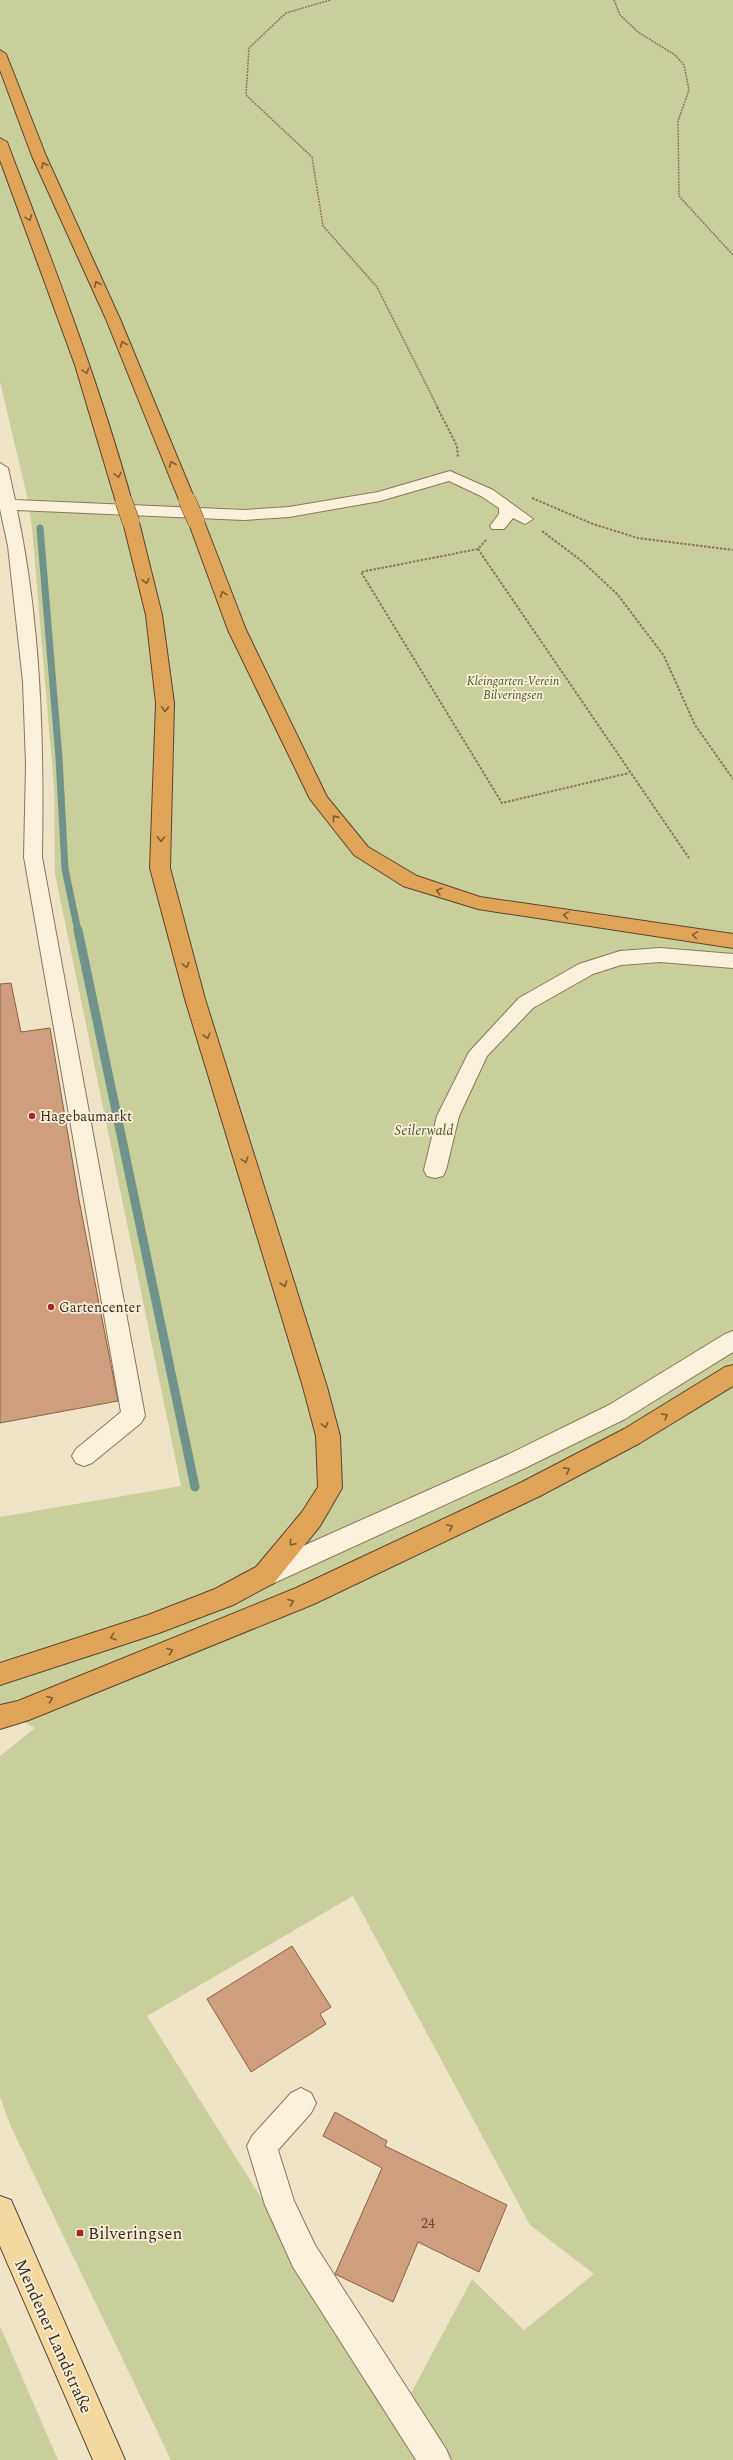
<svg xmlns="http://www.w3.org/2000/svg" width="733" height="2460" viewBox="0 0 733 2460" font-family="Spectral,serif">
<rect width="100%" height="100%" fill="#f0e4c8"/>
<g fill="#c9cf9b">
<polygon points="0,0 733,0 733,2460 448,2460 408,2399 472,2279 524,2330 594,2274 530,2225 353,1896 147,2016 426,2460 171,2460 11,2127 0,2097 0,1756 35,1728 0,1710 0,1517 181,1486 55,874 54,788 32,528 27,496 0,382"/>
<polygon points="0,2326 58,2460 0,2460"/>
</g>
<g fill="none" stroke-linecap="round" stroke-linejoin="round">
<polyline stroke="#6f938a" stroke-width="7" points="40,528 59,758 65,869 78,931"/>
<polyline stroke="#6f938a" stroke-width="9" points="78,930 195,1487"/>
</g>
<g fill="#cf9f7d" stroke="#8d5f41">
<polygon points="11,983 21,1032 50,1028 79,1200 118,1401 0,1423 0,984"/>
<polygon points="292,1946 331,2007 320,2014 326,2024 251,2072 207,1999"/>
<polygon points="335,2112 387,2141 385,2146 507,2205 479,2272 418,2242 393,2302 335,2274 382,2168 323,2136"/>
</g>
<g fill="none" stroke-linecap="round" stroke-linejoin="round">
<defs>
<g id="minor">
<path d="M0,463L8,468L15,500L244,510L289,507L378,492L450,471L493,490L533,519L525,524L513,518L504,529H492L490,526L499,514V508L481,496L449,481L380,501L289,517L244,520L17,510C41,624 44,740 42,857L145,1416L141,1423L92,1463L84,1466L76,1463L72,1456L76,1449L121,1412L24,857L26,764L23,682L8,546L0,509Z"/>
<polygon points="660,948 733,954 733,968 660,962 621,965 593,974 533,1008 487,1056 459,1116 446,1170 443,1176 435,1178 427,1176 424,1170 437,1116 469,1052 519,998 579,964 620,951"/>
<polygon points="733,1331 733,1352 625,1419 523,1469 274,1583 265,1586 256,1583 253,1575 256,1567 507,1455 609,1405 725,1334"/>
<polygon points="301,2088 311,2093 316,2103 311,2113 278,2150 294,2201 315,2245 446,2449 451,2460 416,2460 293,2267 265,2205 247,2146 252,2136 291,2093"/>
</g>
<polygon id="major" points="0,2196 11,2200 125,2460 93,2460 0,2246"/>
<g id="highway">
<polygon points="0,50 6,54 46,156 120,319 195,500 193,503 181,503 179,500 106,319 32,156 0,70"/>
<path d="M0,138L7,142C52,261 98,379 132,502L130,505L124,507L116,502L75,365L0,160Z"/>
<polygon points="196,516 202,518 204,521 246,630 327,797 368,847 417,876 480,897 733,934 733,948 478,909 403,886 354,855 310,799 228,630 188,521 190,518"/>
<polygon points="131,517 137,519 139,522 162,615 174,703 170,868 205,999 327,1387 340,1436 342,1488 320,1526 274,1583 233,1605 159,1633 0,1685 0,1663 148,1615 215,1589 256,1567 302,1512 318,1487 316,1436 303,1387 185,999 150,868 156,703 146,615 123,522 125,519"/>
<polygon points="733,1365 733,1386 640,1443 540,1496 314,1604 29,1720 0,1729 0,1705 18,1701 296,1588 522,1482 624,1429 725,1367"/>
</g>
</defs>
<use href="#minor" stroke="#8d765c" stroke-width="2"/>
<use href="#major" stroke="#5b4430" stroke-width="2"/>
<use href="#highway" stroke="#5b4430" stroke-width="2"/>
<g stroke="#8d765c" stroke-width="1.5" stroke-dasharray="2 1" stroke-linecap="butt">
<polyline points="330,0 286,13 249,48 246,95 312,157 323,226 377,287 438,408"/>
<polyline points="614,0 620,15 638,32 675,55 684,65 689,90 678,121 679,196 733,255"/>
</g>
<g stroke="#8d765c" stroke-width="2" stroke-dasharray="2.5 1.5" stroke-linecap="butt">
<polyline points="437,407 457,446 458,458"/>
<polyline points="532,498 593,524 638,538 733,550"/>
<polyline points="542,531 583,562 618,595 664,656 695,725 733,779"/>
<polyline points="486,540 478,549 689,858"/>
<polyline points="478,549 361,572 502,803 629,773"/>
</g>
<use href="#minor" fill="#faf1dc" fill-rule="evenodd"/>
<use href="#major" fill="#f3d9a0" fill-rule="evenodd"/>
<use href="#highway" fill="#e0a458" fill-rule="evenodd"/>
<defs>
<g id="highway-bridge">
<polyline points="187,500 196,521"/>
<polyline points="124,502 131,522"/>
</g>
</defs>
<use href="#highway-bridge" stroke="#5b4430" stroke-width="18" stroke-linecap="butt"/>
<use href="#highway-bridge" stroke="#e0a458" stroke-width="17"/>
</g>
<defs><path id="oneway-chevron" d="M-2-3.5L2.5 0L-2 3.5" fill="none" stroke-width="1.6" stroke-linecap="round" stroke-linejoin="round"/></defs>
<g stroke="#7e5d36">
<use href="#oneway-chevron" transform="translate(44 165) rotate(-114)"/>
<use href="#oneway-chevron" transform="translate(29 218) rotate(69)"/>
<use href="#oneway-chevron" transform="translate(97 284) rotate(-114)"/>
<use href="#oneway-chevron" transform="translate(123 344) rotate(-112)"/>
<use href="#oneway-chevron" transform="translate(86 371) rotate(72)"/>
<use href="#oneway-chevron" transform="translate(172 464) rotate(-112)"/>
<use href="#oneway-chevron" transform="translate(118 475) rotate(76)"/>
<use href="#oneway-chevron" transform="translate(146 581) rotate(77)"/>
<use href="#oneway-chevron" transform="translate(223 594) rotate(-111)"/>
<use href="#oneway-chevron" transform="translate(165 709) rotate(92)"/>
<use href="#oneway-chevron" transform="translate(335 818) rotate(-129)"/>
<use href="#oneway-chevron" transform="translate(161 839) rotate(91)"/>
<use href="#oneway-chevron" transform="translate(439 891) rotate(-163)"/>
<use href="#oneway-chevron" transform="translate(566 915) rotate(-171)"/>
<use href="#oneway-chevron" transform="translate(695 935) rotate(-171)"/>
<use href="#oneway-chevron" transform="translate(186 965) rotate(75)"/>
<use href="#oneway-chevron" transform="translate(207 1036) rotate(73)"/>
<use href="#oneway-chevron" transform="translate(245 1160) rotate(73)"/>
<use href="#oneway-chevron" transform="translate(284 1284) rotate(73)"/>
<use href="#oneway-chevron" transform="translate(665 1416) rotate(-31)"/>
<use href="#oneway-chevron" transform="translate(325 1425) rotate(76)"/>
<use href="#oneway-chevron" transform="translate(567 1470) rotate(-28)"/>
<use href="#oneway-chevron" transform="translate(450 1527) rotate(-25)"/>
<use href="#oneway-chevron" transform="translate(292 1543) rotate(129)"/>
<use href="#oneway-chevron" transform="translate(291 1602) rotate(-22)"/>
<use href="#oneway-chevron" transform="translate(113 1637) rotate(162)"/>
<use href="#oneway-chevron" transform="translate(170 1651) rotate(-22)"/>
<use href="#oneway-chevron" transform="translate(50 1699) rotate(-22)"/>
</g>
<g fill="#9e2a2b" stroke="#f7eed8" stroke-width="1.5">
<circle cx="32" cy="1116" r="4"/>
<circle cx="51" cy="1307" r="4"/>
<rect x="76" y="2229" width="8" height="8" rx="2"/>
</g>
<g text-anchor="middle" stroke-width="3.5" stroke-linejoin="round" paint-order="stroke">
<g font-size="12" font-style="italic" fill="#4d5a26" stroke="#f7eed8">
<text x="513" y="685">Kleingarten-Verein<tspan x="513" dy="14">Bilveringsen</tspan></text>
</g>
<g font-size="14" fill="#3d2e20" stroke="#f7eed8" text-anchor="start">
<text x="40" y="1121">Hagebaumarkt</text>
<text x="59" y="1312">Gartencenter</text>
</g>
<g font-size="14" font-style="italic" fill="#4d5a26" stroke="#f7eed8">
<text x="424" y="1135">Seilerwald</text>
</g>
<g font-size="14" fill="#624a37">
<text x="428" y="2228">24</text>
</g>
<g font-size="17" fill="#3d2e20" stroke="#f7eed8" text-anchor="start">
<text x="88" y="2239">Bilveringsen</text>
</g>
<g font-size="17" fill="#3d2e20" stroke="#f7eed8">
<text transform="translate(54 2336) rotate(66)" y="6">Mendener Landstraße</text>
</g>
</g>
</svg>
